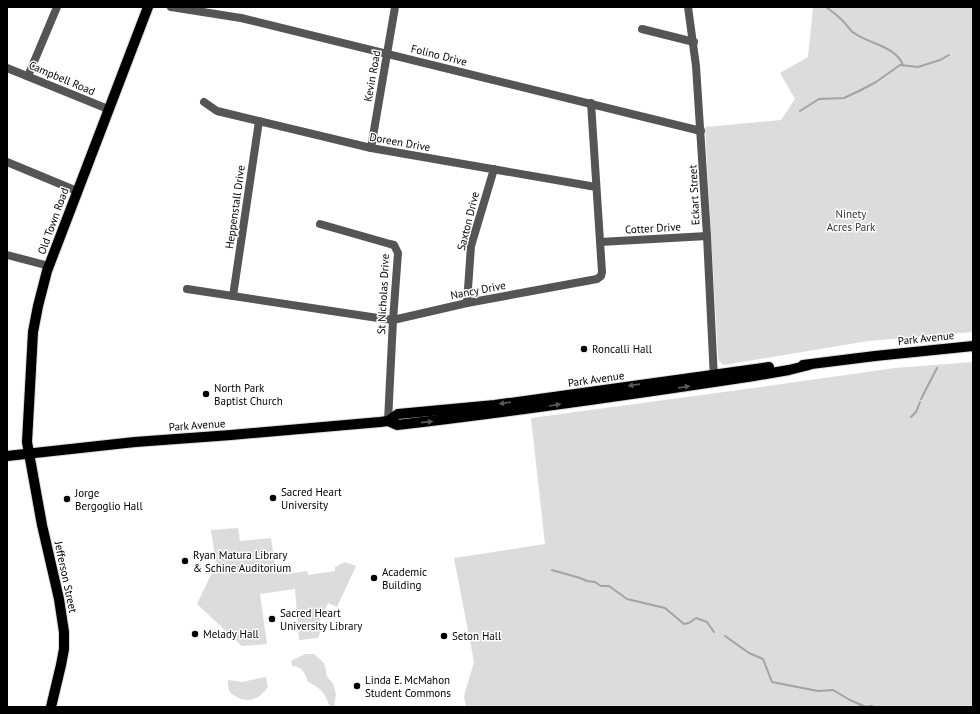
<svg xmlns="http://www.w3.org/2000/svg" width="980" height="714" viewBox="0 0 980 714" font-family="'PT Sans',sans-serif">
<rect width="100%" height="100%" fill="#fff"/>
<g fill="#dcdcdc">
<polygon points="813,7 973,7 973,332 868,341 724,365 719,361 718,357 705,127 781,120 795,99 780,73 808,57"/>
<polygon points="973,362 973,707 466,707 464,696 474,662 454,558 545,544 531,418 761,387 895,368"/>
<polygon points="238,528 240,541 271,538 276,572 286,572 287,574 307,571 308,575 335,571 335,567 345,562 356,566 337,607 328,603 318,625 321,629 318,638 299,640 295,589 260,594 267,644 242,646 197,604 216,564 211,530"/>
<path d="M305,654H314L323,662L326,669V675L333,684L336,694L334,707H330C325,693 321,688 308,682C305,672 302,667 292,666L291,661Z"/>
<path d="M266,677L268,687C260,699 248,704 235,696C233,695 230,693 229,690C228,687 228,683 228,680L242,682Z"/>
</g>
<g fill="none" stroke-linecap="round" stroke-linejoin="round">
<g stroke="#a3a3a3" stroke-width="2">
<path d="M826,7C832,11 838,16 843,21C847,25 850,31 854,33C869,44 896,46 903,65"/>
<polyline points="800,111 819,99 844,98 861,90 876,82 900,65 918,67 940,60 949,55"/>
<polyline points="921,399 937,368"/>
<polyline points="911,417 916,412 920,402"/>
<polyline points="552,570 580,578 587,581 595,582 601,586 609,586 627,599 665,608 684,624 689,623 696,618 707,622 714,632"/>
<polyline points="725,636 749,653 763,659 772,682 818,691 833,690 850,700 866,707 871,706 874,707"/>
</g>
<defs>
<g id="major">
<polyline points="803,365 875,356 973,346"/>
<polyline points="388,421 398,414 495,405 769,367"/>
<path d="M7,456L135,442L231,435L380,422L388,421L397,425C517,411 635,394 754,376L789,370L809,365"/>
<polyline points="51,707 61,665 64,649 64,632 59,599 42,525 27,442 33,332 38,306 47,271 148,7"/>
</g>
</defs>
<use href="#major" stroke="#dbdbdb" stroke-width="12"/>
<g stroke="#555" stroke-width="8">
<polyline points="171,7 241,18 701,131"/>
<polyline points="688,7 696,66 707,236 714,379"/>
<polyline points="642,29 694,42"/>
<polyline points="7,68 108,109"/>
<polyline points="28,76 57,7"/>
<polyline points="204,102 217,111 371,148 596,187"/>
<polyline points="371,148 395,7"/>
<polyline points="7,162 77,191"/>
<polyline points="320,224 390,244 394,245 398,253 393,320 388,421"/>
<polyline points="600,242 707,236"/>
<polyline points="7,255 49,266"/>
<polyline points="187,289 378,318 393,320 467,303 597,279 601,276 602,272 591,103"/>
<polyline points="233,296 259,121"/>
<polyline points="467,303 471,246 494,169"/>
</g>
<use href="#major" stroke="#000" stroke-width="10"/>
</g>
<defs><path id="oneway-solid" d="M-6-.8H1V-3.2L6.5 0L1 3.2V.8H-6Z"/></defs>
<g fill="#595959">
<use href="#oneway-solid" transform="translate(634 385) rotate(172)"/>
<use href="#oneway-solid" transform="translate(684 387) rotate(-8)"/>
<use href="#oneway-solid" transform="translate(505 403) rotate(172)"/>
<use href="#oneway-solid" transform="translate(555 405) rotate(-9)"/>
<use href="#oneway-solid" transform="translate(427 422) rotate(-6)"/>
</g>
<g fill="#000" stroke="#fff" stroke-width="1.5">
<circle cx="584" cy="349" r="4"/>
<circle cx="206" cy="394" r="4"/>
<circle cx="273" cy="498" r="4"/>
<circle cx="67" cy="499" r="4"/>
<circle cx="185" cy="561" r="4"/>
<circle cx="374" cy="578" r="4"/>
<circle cx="272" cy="619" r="4"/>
<circle cx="195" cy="634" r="4"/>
<circle cx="444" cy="636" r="4"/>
<circle cx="357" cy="686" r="4"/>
</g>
<g text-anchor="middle" stroke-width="3" stroke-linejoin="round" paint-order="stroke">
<g font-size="11" fill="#000" stroke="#fff">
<text transform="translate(439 55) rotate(14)" y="4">Folino Drive</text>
<text transform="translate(372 76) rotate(-80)" y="4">Kevin Road</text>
<text transform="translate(62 78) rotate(23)" y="4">Campbell Road</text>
<text transform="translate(400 142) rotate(10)" y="4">Doreen Drive</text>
<text transform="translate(694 195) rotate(-93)" y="4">Eckart Street</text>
<text transform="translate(235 207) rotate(-82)" y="4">Heppenstall Drive</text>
<text transform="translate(53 221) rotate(-70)" y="4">Old Town Road</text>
<text transform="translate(468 221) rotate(-76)" y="4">Saxton Drive</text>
<text transform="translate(653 228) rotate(-3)" y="4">Cotter Drive</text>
<text transform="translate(478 290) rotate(-11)" y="4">Nancy Drive</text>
<text transform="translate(383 294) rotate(-87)" y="4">St Nicholas Drive</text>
<text transform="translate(926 338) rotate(-6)" y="4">Park Avenue</text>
<text transform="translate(596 379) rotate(-8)" y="4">Park Avenue</text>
<text transform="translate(197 425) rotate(-4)" y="4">Park Avenue</text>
<text transform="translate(66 577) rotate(78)" y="4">Jefferson Street</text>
</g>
<g font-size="11" fill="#333" stroke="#fff">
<text x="851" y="218">Ninety<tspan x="851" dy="13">Acres Park</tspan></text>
</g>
<g font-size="11" fill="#000" stroke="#fff" text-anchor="start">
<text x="592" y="353">Roncalli Hall</text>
<text x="214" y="392">North Park<tspan x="214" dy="13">Baptist Church</tspan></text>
<text x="281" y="496">Sacred Heart<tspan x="281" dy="13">University</tspan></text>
<text x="75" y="497">Jorge<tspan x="75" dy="13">Bergoglio Hall</tspan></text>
<text x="193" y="559">Ryan Matura Library<tspan x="193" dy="13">&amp; Schine Auditorium</tspan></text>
<text x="382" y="576">Academic<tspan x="382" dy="13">Building</tspan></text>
<text x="280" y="617">Sacred Heart<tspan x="280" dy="13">University Library</tspan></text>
<text x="203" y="638">Melady Hall</text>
<text x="452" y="640">Seton Hall</text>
<text x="365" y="684">Linda E. McMahon<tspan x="365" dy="13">Student Commons</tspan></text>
</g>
</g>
<rect width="980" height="714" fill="none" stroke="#000000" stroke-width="16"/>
</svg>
